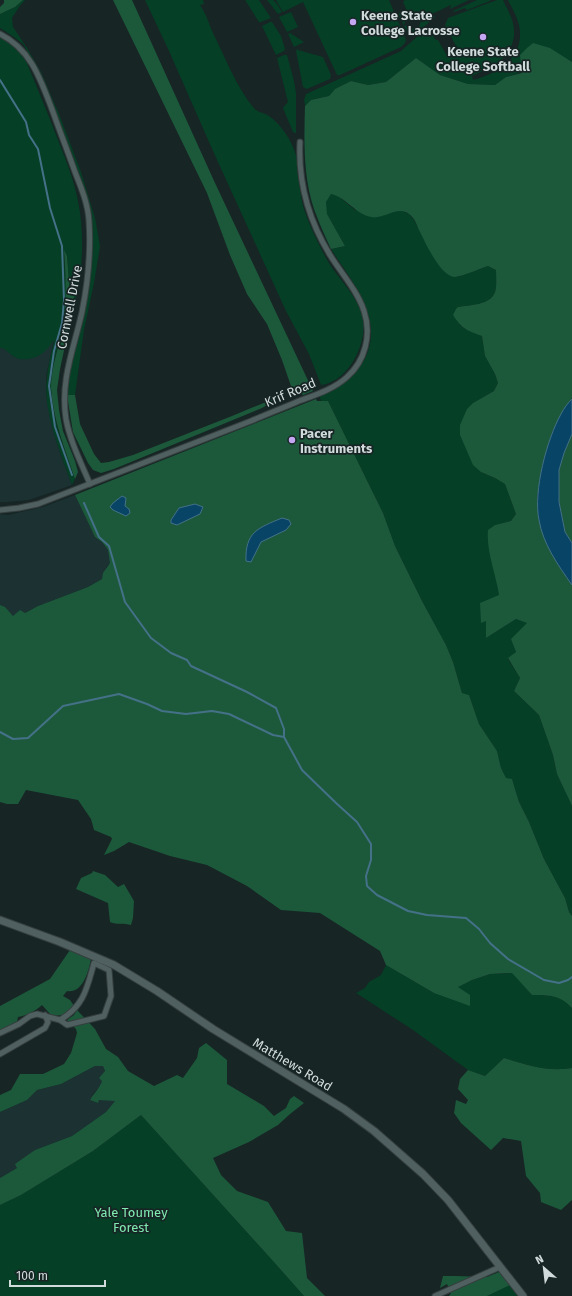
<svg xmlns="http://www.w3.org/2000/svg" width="572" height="1296" viewBox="0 0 572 1296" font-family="'Fira Sans',sans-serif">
<rect width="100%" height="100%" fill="#172525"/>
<g fill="#1b3132">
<polygon points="54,339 46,377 46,393 50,418 59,450 72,485 29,500 7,502 0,502 0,348 3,348 8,351 13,356"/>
<polygon points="75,495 95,537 102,542 108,550 111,563 107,566 102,579 88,587 38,606 25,613 13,616 5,608 0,605 0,514 8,515 43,507"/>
<polygon points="95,1066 103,1066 105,1072 101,1085 93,1094 90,1100 98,1103 99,1100 116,1100 106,1112 72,1136 35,1150 17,1168 0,1178 0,1112 27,1100 37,1090 61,1084"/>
</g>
<g fill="#053f26">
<polygon points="23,0 25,0 19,7 12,18 13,27 27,48 41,72 59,114 81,172 95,218 100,246 94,283 84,330 75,395 67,395 71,365 85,297 91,237 83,187 74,159 39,71 23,44 14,37 0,28 0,14 15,7"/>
<path d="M145,0H203L204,4L200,5C206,13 209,24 213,33C225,57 236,86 253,107C257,113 263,112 269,116C281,124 292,141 296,155C298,161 296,169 298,176C300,187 301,201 305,212C310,226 318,243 325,256C336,278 359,295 363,320C367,346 347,382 321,385L309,354L286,311L213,151L169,51Z"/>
<polygon points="245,0 259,0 271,18 261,22 259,22"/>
<polygon points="267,0 273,0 277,4 282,12 278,14"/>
<polygon points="276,0 389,0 406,40 405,43 401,47 340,75 337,75 303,2 283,12"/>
<polygon points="405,0 469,0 450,9 451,5 432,14 435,17 418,32 413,34 407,32 399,15 399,13 404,11 407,16 404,25 416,30 418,26 419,27 421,21 424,22 425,20 408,13 403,2"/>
<polygon points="477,0 490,0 490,1 467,10 465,8 454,12 453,11"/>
<path d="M497,0H503C506,7 511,15 513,23C514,27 514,31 514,35C512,59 491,68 472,76L473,80C496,74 521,60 520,33C520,21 513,10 508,0H572V62L567,59L506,77L495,85L468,84L440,75L416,58L386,82L368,85L351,81L335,89L329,96L311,100L305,106L304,100L306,94L401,51L427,28L436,40H438L446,54L457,48L445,25L448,18Z"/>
<polygon points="291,12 298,27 287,32 279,17"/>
<polygon points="270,22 272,22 281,36 285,49 284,51 276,55 262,26"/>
<polygon points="290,33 304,42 294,47 288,34"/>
<path d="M0,38C12,44 19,51 26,61C37,87 48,114 58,140C66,160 74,180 78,201C85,235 83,275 73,309L74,296L70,295L67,256L64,251C64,270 68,290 66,309C63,336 51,361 51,387C52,420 65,449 75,479L72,485C61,454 42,410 47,377C48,364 52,352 54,340C51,343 49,348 46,350C39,358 22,363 13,356C8,353 6,348 0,348Z"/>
<polygon points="297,49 298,50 323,57 331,75 330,79 307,89 303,87 296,51"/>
<polygon points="284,55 287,55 294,81 296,93 296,133 295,133 293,132 283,108 288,102 277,58"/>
<path d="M331,194L337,195L355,210L377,217L400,210L409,214L414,220L429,249L444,271L457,277L488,266L496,270C496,277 497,286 495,292C491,305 470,305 458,307L460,325L465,329L482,336L485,356L495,374L498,383L494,391L473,403L481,472L495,478L505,484L516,514L511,521L495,525L499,596L481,622L486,621V638L516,619L528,623L512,639L516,652L508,659L520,678L514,691L539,715L553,755L557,774L572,806V916L569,912L565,898L544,859L529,822L519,802L512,779H506L501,768L497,751L479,724L469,695L462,693L453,662L446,645L422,601L395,546L383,513L328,401H321L319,395C328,390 338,386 346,381C354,375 359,368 364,360C386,320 352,282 331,249L345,246L327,214L325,202Z"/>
<path d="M386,965L434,993L457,987L472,980L490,974L513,973L532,995C549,995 560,995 572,1008V1068C547,1072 528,1065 504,1058L485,1076L468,1070L413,1030L356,993L365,988L369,982L381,975Z"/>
<polygon points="141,1115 273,1261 304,1296 0,1296 0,1205 21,1195 93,1151"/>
<polygon points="515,1282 525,1296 487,1296"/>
</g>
<g fill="#1c593b">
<polygon points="4,0 23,0 15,7 0,14 0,7 4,3"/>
<polygon points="113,0 132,0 215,183 313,391 303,395 298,390 292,389 282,360 267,324 247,294 230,255 207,193"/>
<path d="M533,43L550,48L572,62V398L562,413L552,433L543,466L537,499L557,563L572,585V806L557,774L553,755L539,715L514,691L520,678L508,658L516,652L511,639L527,623L516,619L486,638V621L481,623L480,603L499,595C496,574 486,551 488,530L495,525L511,521L516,514L505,484L495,478L481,472L473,465L460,435V425L467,409L473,403L494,391L498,383L495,374L485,356L482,336C466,330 462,329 453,315L456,309L458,307C470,305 491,305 495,292C497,286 496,277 496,270L488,266C479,269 464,276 455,277C441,277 426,244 420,232C417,226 415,218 409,214C397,205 384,220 371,217C355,214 346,197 331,194L326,202L327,214L345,246L331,249C325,236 319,223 314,209C303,176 304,140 305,106L311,100L329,96L335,89L351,81L368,85L386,82L416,58L440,75L468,84L495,85L506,77L522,73L520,55L527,48Z"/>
<path d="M64,250L67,256L70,295L74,296L73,309L60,369L57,390L59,410L63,431L75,461L78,472L75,479C65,449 53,420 51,388C51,368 58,350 62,332C67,304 66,278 64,250Z"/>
<polygon points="283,391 277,399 262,408 114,469 101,473 93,470 88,463 73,432 67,395 75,395 80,424 94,454 101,463 109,462 133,455 232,416 266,402"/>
<path d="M316,399L317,401H328L383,513L395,546L422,601L446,645L453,662L462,693L469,695L479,724L497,751L501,768L506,778L512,779L519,802L529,822L544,859L565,898L569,912L572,916V1008C560,995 549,995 532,995L512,973L490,974L472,980L458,987L470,995V1006L434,993L386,965L380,951L320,913L281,910L247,886L207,865L170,856L129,842L114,851L104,855L112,839L111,837L94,830L91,819L78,800L26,790L18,804H7L0,802V605L5,607L13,616L20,610L25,613L38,606L88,587L102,579L103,573L110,563L108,550L102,542L95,537L75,495Z"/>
<polygon points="572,434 572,543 565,532 559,502 559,470 564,453"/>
<path d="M93,871L105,875L118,887L124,884L134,901L133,918L131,925C124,923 117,925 110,922L108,903L76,889L81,878L92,873Z"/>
<path d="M70,950L91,959C89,970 83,994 67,991L63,996L70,1000L74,1006C65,1016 63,1016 51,1015L42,1005C34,1012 28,1015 18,1017L17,1022L0,1030V1006L50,979Z"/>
<path d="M77,1010L95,1029L106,1049L118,1057L128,1071L154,1086L177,1075L183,1078L197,1058L199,1048L206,1043L227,1060V1084L264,1106L274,1116L286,1108L290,1099L294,1096L304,1103L290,1114L278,1125L249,1142L213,1158L221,1175L237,1191L268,1202L286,1231L302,1233L307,1278L325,1296H304L273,1261L141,1115L93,1151L21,1195L0,1205V1178L17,1168L15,1164L35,1150L72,1136L106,1112L115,1101L99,1100L98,1103L90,1100C93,1094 100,1088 102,1081L99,1078L105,1071L103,1066H95L61,1084L37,1090L27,1100L0,1112V1095L11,1090L20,1074H43L64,1064L71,1053L77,1033L76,1029L67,1020L74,1015Z"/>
<path d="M504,1058C528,1065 547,1072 572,1068V1200L561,1210L541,1202L540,1193L526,1176L521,1141L503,1138L491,1150L461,1123L454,1113L456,1100L466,1104L468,1100L458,1089L460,1079L468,1070L485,1076Z"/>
<polygon points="499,1272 510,1285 487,1296 449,1296 451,1293 447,1284 440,1288 443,1276 455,1276 487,1277"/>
</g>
<g fill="#074465" stroke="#447188">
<path d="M572,399V434L564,453L559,470V502L565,532L572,543V585C558,565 543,544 539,520C533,491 547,439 561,414C564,408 568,403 572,399Z"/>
<polygon points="122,496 126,498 125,506 129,509 130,513 126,516 113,510 110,507 113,503"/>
<polygon points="195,504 203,507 200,514 177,525 171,523 171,520 179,508"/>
<path d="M282,518L289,520L291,524L286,530L261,542L251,562L246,561C245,532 258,528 282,518Z"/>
</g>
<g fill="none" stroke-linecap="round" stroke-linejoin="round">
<g stroke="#447188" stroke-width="2">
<polyline points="0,80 26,122 29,135 38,149 50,208 62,246 64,300 62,323 54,351 49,386 55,427 72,475"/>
<polyline points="84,503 99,537 109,546 125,602 151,638 171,653 187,660 191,666 247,692 276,708 284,729 284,737"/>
<polyline points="0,732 13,739 28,738 63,706 119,694 147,704 162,711 186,714 212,711 229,714 273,735 284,737 302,770 336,803 357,822 371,844 371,860 366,876 367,886 377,895 408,911 427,915 466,918 479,929 490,943 508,959 544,980 559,983 568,980 572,977"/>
</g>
<defs>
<g id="street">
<path d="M0,34C32,50 41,81 53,112C60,132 68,152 75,172C81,187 88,204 89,221C91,251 88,282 82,312C74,348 60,380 66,419C70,441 81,463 90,484"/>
<path d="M0,510L19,508L38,504C109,477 180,449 251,421C267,414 283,408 299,401C315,395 334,389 347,377C365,361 372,335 364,311C357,290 341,273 330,255C309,221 298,182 300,142"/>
<path d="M94,963L109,970L111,996L104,1016L67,1025L60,1020C84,1006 87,988 94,963Z"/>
<polyline points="0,1033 19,1024 30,1016 37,1014 60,1020"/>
<polyline points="0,1054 45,1028 48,1022 45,1015"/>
<polyline points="435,1296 500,1267"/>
</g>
<polyline id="secondary" points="0,920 60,942 114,965 157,991 213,1029 344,1109 374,1131 423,1174 448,1200 523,1296"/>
</defs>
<use href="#street" stroke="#353f3f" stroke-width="7"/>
<use href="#secondary" stroke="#353f3f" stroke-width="9"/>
<use href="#street" stroke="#505f5f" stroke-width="5"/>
<use href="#secondary" stroke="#505f5f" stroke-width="7"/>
</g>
<g fill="#c3a7f2" stroke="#172525" stroke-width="1.5">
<circle cx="353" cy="22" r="4"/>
<circle cx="483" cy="37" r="4"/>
<circle cx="292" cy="440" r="4"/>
</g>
<g text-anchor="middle" stroke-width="3.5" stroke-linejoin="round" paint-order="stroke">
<g font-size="13" font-weight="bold" fill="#d2dbdb" stroke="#172525" text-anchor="start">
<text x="361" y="20">Keene State<tspan x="361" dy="15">College Lacrosse</tspan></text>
<text x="483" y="56" text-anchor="middle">Keene State<tspan x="483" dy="15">College Softball</tspan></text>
<text x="300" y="438">Pacer<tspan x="300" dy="15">Instruments</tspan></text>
</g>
<g font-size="13" fill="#d2dbdb" stroke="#172525">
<text transform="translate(69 307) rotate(-79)" y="5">Cornwell Drive</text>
<text transform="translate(290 392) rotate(-23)" y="5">Krif Road</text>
<text transform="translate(293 1064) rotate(31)" y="5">Matthews Road</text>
</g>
<g font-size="13" fill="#7feab0" stroke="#172525">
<text x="131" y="1217">Yale Toumey<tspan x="131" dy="15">Forest</tspan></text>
</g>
</g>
<g transform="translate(544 1268) rotate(332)" stroke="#172525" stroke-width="3" paint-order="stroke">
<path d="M0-3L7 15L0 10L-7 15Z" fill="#d2dbdb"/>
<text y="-6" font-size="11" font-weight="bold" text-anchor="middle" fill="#d2dbdb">N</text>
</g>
<path d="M10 1280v6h95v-6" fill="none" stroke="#d2dbdb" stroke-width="2"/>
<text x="16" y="1280" font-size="12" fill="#d2dbdb" stroke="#172525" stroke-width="3" paint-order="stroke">100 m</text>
</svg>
